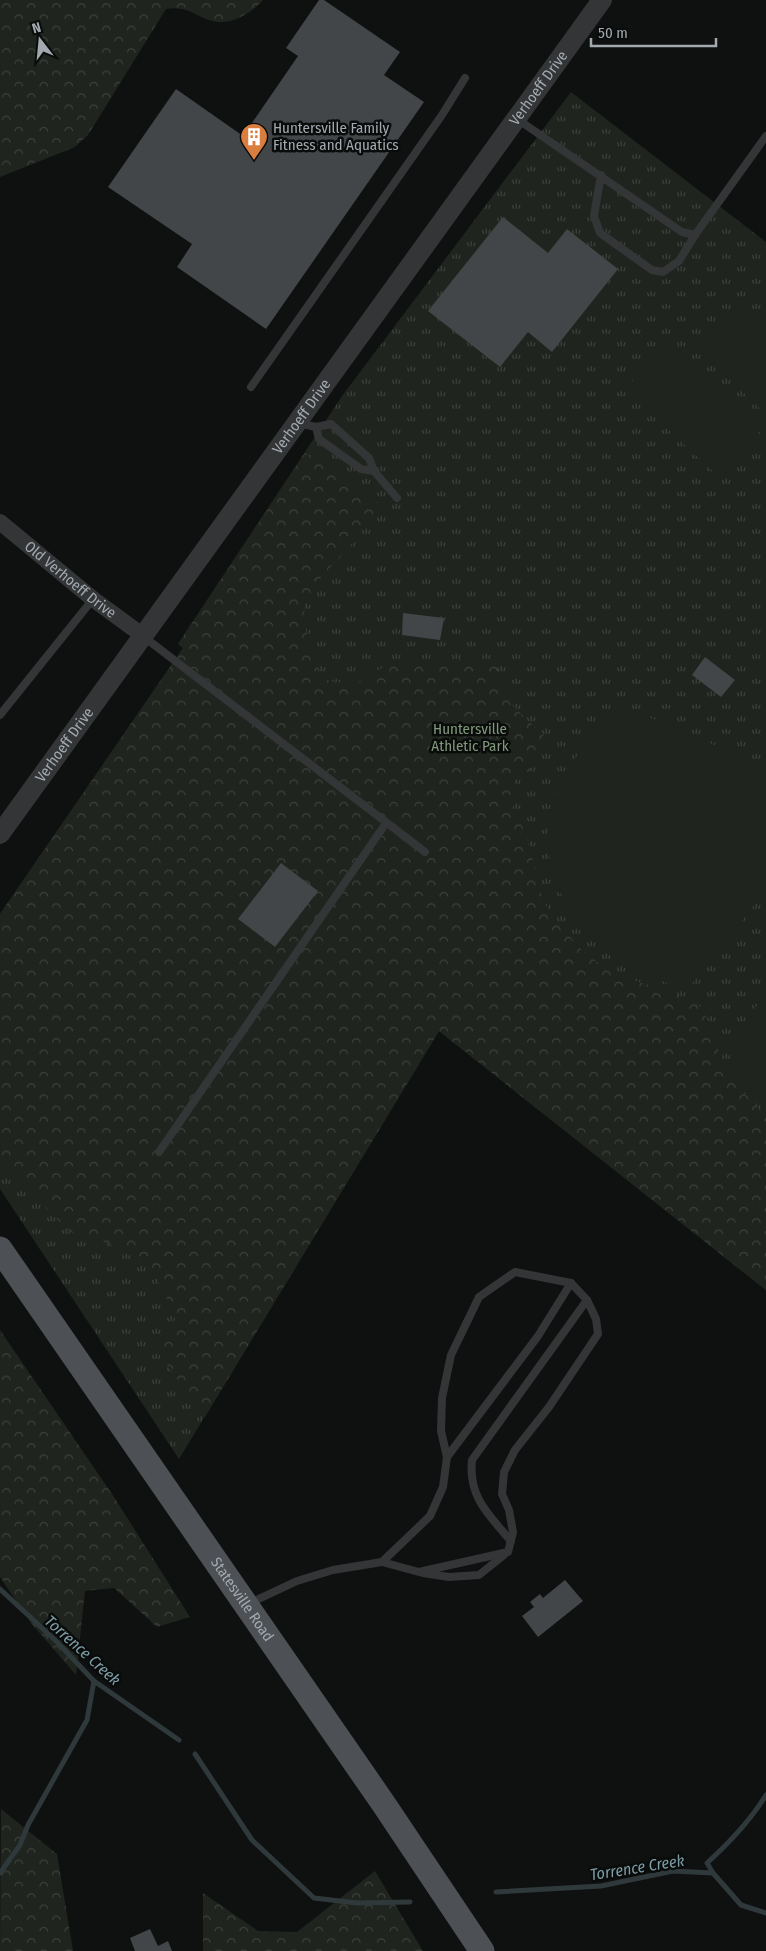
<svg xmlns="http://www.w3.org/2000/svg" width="766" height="1951" viewBox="0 0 766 1951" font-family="'Fira Sans Condensed',sans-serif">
<defs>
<pattern id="grass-tufts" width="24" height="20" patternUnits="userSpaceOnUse" patternTransform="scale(1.25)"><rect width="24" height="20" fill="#1f241e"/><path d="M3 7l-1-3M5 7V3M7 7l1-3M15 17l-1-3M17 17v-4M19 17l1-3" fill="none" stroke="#3c413c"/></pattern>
<pattern id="forest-crowns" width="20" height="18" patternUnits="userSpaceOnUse" patternTransform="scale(1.25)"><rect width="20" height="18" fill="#1f241e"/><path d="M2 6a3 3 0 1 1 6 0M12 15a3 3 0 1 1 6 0" fill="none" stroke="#3c413c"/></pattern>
</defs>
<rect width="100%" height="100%" fill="#0f1010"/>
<polygon fill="url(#grass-tufts)" points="571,92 766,242 766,1290 439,1031 179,1459 0,1189 0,914 183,648 178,644 342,396"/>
<g fill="url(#forest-crowns)">
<path d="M0,0H263C254,11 234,24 218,22C198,20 191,5 166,9L88,135L75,147L0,177Z"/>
<polygon points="305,453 379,503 378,509 352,544 322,576 304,605 307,640 321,679 354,685 385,666 418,666 459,659 496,665 510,703 547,739 532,769 514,781 513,808 526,834 543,901 577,946 608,971 685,998 701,1007 714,1032 724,1073 766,1115 766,1290 439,1031 205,1417 160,1355 176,1316 150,1266 107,1243 70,1232 39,1201 0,1155 0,914 183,648 178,644"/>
<polygon points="0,1330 114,1497 190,1617 157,1627 114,1588 85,1591 76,1675 31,1623 0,1577"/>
<polygon points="1,1809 57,1854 73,1951 0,1951"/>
<polygon points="375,1871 423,1951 203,1951 203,1893 258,1931 297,1932"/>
</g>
<g fill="#1f241e">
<polygon points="741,301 766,324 766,414 697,348"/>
<polygon points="670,341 763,428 718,476 625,389"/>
<polygon points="625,707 754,762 766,770 766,890 687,990 623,967 573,922 550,867 547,817 565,776 587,739"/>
<polygon points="766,992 766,1105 732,1070 729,1047"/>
</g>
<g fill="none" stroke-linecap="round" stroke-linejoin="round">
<g stroke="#2f393b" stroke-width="5">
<polyline points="0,1589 56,1641 94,1681 179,1740"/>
<polyline points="195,1754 252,1840 314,1898 357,1903 410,1902"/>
<path d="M766,1795C750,1821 729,1843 707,1863L713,1873L741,1905L766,1913"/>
<polyline points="0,1873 20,1845 28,1825 87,1720 94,1681"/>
<polyline points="496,1892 601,1886 673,1871 713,1873"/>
</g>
</g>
<g fill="#434648">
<polygon points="319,0 324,0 400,52 384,75 424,102 266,329 177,267 192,244 108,187 176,89 243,136 298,56 286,48"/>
<polygon points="503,217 548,253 567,229 618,269 552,352 528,332 500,367 428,311"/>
<polygon points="403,613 444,618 440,640 402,635"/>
<polygon points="705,657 735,680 721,697 692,675"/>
<polygon points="281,863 318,891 275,947 238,919"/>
<polygon points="565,1580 583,1601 538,1637 522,1616 534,1607 530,1602 540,1594 543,1598"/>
<polygon points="150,1929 158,1946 168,1941 172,1951 135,1951 130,1938"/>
</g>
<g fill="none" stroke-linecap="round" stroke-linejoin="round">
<g stroke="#333537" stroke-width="8">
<polyline points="517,119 682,232 695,235 766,136"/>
<polyline points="601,175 594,216 600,233 652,270 663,272 679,261 695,235"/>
<polyline points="251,387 442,115 465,78"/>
<polyline points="298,423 316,427 331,424 369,458 374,471 397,498"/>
<polyline points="316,427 319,439 361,469 374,471"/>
<polyline points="144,637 425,852"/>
<polyline points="0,715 93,599"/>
<polyline points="159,1152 386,823"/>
<polyline points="447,1457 538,1336 571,1283"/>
<path d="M511,1541C489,1515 468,1497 472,1460L587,1300"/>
<polyline points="423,1573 449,1577 479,1575 504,1555"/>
<polyline points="250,1603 297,1581 333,1570 382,1562 419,1572 508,1552 513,1532 509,1510 502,1494 504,1472 515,1450 549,1407 598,1334 596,1319 587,1300 571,1283 515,1272 479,1297 451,1355 442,1398 441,1431 447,1457 443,1487 430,1516 382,1562"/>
</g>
<path stroke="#333537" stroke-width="16" id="s1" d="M0,522L93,599L142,635"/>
<path stroke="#333537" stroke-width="20" id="s2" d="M0,834L602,0"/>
<path stroke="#4d5054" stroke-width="25" id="s3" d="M0,1249L383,1803L482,1951"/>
</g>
<defs>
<symbol id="building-pin" viewBox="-11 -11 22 30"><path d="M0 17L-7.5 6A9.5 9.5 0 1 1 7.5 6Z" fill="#d97e3e" stroke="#0a0b0b"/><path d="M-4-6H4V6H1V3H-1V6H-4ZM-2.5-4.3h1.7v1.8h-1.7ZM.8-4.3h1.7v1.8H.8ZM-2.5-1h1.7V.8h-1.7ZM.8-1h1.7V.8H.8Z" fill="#fff"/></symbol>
</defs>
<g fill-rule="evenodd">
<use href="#building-pin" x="238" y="121" width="32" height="43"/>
</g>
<g text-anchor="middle" stroke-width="5" stroke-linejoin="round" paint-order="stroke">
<g font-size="15" fill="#a2aab0" stroke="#0a0b0b">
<text dy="5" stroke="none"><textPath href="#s2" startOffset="920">Verhoeff Drive</textPath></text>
<text dy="5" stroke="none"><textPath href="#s2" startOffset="515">Verhoeff Drive</textPath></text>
<text dy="5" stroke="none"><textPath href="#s1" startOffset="91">Old Verhoeff Drive</textPath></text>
<text dy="5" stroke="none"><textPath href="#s2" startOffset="110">Verhoeff Drive</textPath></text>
<text dy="5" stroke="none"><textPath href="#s3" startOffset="426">Statesville Road</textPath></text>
</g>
<g font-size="15" fill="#a2aab0" stroke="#0a0b0b" text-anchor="start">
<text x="273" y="133">Huntersville Family<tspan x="273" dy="17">Fitness and Aquatics</tspan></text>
</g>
<g font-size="15" fill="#81997b" stroke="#0a0b0b">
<text x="470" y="734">Huntersville<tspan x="470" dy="17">Athletic Park</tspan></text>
</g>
<g font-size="16" font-style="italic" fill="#7d9ea7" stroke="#0a0b0b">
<text transform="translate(83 1650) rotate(42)" y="6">Torrence Creek</text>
<text transform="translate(637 1867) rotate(-9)" y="6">Torrence Creek</text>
</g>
</g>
<g transform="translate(40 40) rotate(344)" stroke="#0a0b0b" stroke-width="4" paint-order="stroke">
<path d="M0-4L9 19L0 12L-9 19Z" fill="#a2aab0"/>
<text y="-8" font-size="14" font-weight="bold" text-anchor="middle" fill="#a2aab0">N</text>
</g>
<path d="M591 38v8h125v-8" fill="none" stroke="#a2aab0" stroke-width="2.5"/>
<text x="598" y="38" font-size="15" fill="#a2aab0" stroke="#0a0b0b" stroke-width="4" paint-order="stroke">50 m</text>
</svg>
